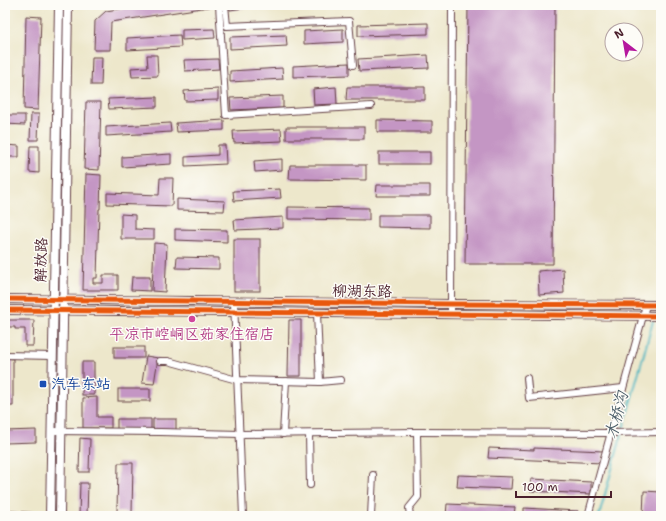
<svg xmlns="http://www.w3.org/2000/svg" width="666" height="521" viewBox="0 0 666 521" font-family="'Shantell Sans','LXGW WenKai TC',sans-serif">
<rect width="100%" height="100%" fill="#fdfcf7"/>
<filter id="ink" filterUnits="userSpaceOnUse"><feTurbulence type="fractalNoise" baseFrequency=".025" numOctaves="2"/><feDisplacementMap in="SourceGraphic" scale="8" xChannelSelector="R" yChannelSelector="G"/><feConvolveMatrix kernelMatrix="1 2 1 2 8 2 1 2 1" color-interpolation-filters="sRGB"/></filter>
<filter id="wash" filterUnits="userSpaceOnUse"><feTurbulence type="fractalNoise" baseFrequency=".012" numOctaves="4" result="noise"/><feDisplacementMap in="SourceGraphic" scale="16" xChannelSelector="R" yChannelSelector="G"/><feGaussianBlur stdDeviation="0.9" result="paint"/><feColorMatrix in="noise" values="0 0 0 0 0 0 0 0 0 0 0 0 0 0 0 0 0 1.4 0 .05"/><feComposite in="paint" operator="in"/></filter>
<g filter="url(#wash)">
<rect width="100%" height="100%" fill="#ede7cb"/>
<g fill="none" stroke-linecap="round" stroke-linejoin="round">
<g stroke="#49b7c3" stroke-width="2">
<polyline points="660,297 661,286"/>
<polyline points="599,516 653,321"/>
</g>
</g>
<g id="blocks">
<g fill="#c496c4">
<polygon points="143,5 215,5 215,6 111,22 110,50 94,50 95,21 106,11"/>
<polygon points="229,5 257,5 257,6 230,10"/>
<polygon points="468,5 555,5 553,264 465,264"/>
<polygon points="26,16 41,17 38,110 24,109"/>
<polygon points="428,23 428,34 358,36 358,25"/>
<polygon points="214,29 215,38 182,40 182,30"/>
<polygon points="343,29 343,42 304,44 304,31"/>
<polygon points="180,35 181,47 127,50 127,38"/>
<polygon points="286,35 287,46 230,49 230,37"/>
<polygon points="147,55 157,55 158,76 132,77 131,68 148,67"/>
<polygon points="428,55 429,68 359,71 358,59"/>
<polygon points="92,57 102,57 101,85 91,85"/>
<polygon points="218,59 219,69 185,71 184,60"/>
<polygon points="349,63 349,75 293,77 293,66"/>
<polygon points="282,68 283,79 230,82 230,71"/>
<polygon points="336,87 337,104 314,105 313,89"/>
<polygon points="347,87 425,87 425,100 346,100"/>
<polygon points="218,89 218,100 185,101 184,91"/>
<polygon points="283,96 283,108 231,110 230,98"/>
<polygon points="157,97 157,107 109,109 108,99"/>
<polygon points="86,102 101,102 99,170 84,169"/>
<polygon points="31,114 39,114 38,140 30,140"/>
<polygon points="5,115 25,115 25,125 5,124"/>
<polygon points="224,120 224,130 177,132 176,123"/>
<polygon points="377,120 432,121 432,132 377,132"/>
<polygon points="170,123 171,132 106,136 106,127"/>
<rect x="286" y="127" width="78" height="12"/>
<polygon points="281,129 282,141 234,143 233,131"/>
<polygon points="5,145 19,146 19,157 5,157"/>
<polygon points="218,145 225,145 226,164 185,166 185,157 218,155"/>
<polygon points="30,146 39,146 39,173 29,172"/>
<rect x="379" y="152" width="51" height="12"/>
<polygon points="171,154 171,164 122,167 122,157"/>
<polygon points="282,159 282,170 255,172 254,161"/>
<polygon points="290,165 366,165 366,180 289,179"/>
<polygon points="86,174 101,175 100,209 99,209 97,278 93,278 93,283 103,283 103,275 118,275 118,290 83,290"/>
<polygon points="160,178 173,178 172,206 107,204 107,193 159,195"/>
<polygon points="377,185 430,185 430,196 376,196"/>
<polygon points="280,189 281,198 234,201 233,191"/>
<polygon points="177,199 225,201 224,211 177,210"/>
<polygon points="288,207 369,208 369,220 288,219"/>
<polygon points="121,214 135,215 135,229 154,230 154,239 121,239"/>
<polygon points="378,215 430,215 430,228 378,227"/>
<polygon points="283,217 283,228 235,230 234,220"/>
<polygon points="175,229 227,230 227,242 175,240"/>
<rect x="234" y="239" width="26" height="52"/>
<polygon points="154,243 167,244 165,292 152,291"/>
<polygon points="177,257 219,258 219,269 176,268"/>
<polygon points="563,269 564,293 539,295 538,271"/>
<polygon points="132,277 150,277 150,291 131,290"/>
<polygon points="5,320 34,320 33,346 25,346 25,329 15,329 15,327 5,327"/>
<polygon points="289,320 301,320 301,376 288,376"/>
<rect x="114" y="347" width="30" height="11"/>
<polygon points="146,356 158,358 154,384 142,383"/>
<polygon points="5,358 13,359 13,406 5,406"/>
<rect x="82" y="362" width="12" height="33"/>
<rect x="118" y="389" width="32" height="12"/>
<polygon points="97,397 97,417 111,417 111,428 83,428 83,398"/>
<polygon points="117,419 151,419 151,430 117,429"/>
<polygon points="153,419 176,419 176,431 153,430"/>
<polygon points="36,430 36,442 5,443 5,431"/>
<polygon points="80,438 90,439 89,472 79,472"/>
<polygon points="489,448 534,450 534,448 603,451 602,463 488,458"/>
<polygon points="118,463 133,463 132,513 117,512"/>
<polygon points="458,475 512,477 511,489 457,487"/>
<polygon points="531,479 591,482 591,494 530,491"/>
<polygon points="80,483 88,483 87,515 79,515"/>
<polygon points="644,491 661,492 661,516 643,516"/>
<polygon points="447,504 515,507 514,516 446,516"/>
<polygon points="524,508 578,511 578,516 524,516"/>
</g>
</g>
</g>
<g filter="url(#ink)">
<use href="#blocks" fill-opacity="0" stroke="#623d43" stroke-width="1"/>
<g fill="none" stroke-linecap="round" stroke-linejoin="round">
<defs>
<g id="minor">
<polyline points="219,5 226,115 371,106"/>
<polyline points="225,5 227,26 349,21 353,65"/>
<polyline points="234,302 243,516"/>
<polyline points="317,313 320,382"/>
<polyline points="451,314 452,5"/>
<polyline points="5,355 53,356"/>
<polyline points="160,361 168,361 237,380 320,382 341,380"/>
<polyline points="527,378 529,398 623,388"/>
<polyline points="52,431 160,432 240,434 417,432 611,433 661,432"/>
<polyline points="283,434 286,381"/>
<polyline points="309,434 310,485"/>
<polyline points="5,514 33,516"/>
<polyline points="371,516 373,475"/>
<polyline points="410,516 409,508 418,497 417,432"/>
<polyline points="588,516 646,305"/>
</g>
<g id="major">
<polyline points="5,299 451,304 661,305"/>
<polyline points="5,310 661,316"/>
<polyline points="50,516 59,5"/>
<polyline points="60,516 68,5"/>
</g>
</defs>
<use href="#minor" stroke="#623d43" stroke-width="8"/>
<use href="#major" stroke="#623d43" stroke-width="10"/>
<use href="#minor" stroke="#fff" stroke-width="6"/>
<use href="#major" stroke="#fff" stroke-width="8"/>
<defs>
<g id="cycleway">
<polyline points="5,299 451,304 661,305"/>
<polyline points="5,310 661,316"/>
</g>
</defs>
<use href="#cycleway" stroke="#fdfcf7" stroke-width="8"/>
<use href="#cycleway" stroke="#e8590c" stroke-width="5"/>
</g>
</g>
<circle fill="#d1479c" stroke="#fdfcf7" stroke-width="1.5" cx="192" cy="319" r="4"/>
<rect fill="#1a4fb4" stroke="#fdfcf7" stroke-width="1.5" x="39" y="380" width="8" height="8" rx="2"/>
<g text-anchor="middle" stroke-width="3" stroke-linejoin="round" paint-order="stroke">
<g font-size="15" fill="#4a1f2b" stroke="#fdfcf7">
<text transform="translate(41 260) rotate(-89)" y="5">解放路</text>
<text transform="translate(362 291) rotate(1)" y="5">柳湖东路</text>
</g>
<g font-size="15" fill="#b23c85" stroke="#fdfcf7">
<text x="192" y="339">平凉市崆峒区茹家住宿店</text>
</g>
<g font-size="15" fill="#164399" stroke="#fdfcf7" text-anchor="start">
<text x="51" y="389">汽车东站</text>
</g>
<g font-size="16" font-style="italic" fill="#4a5c68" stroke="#fdfcf7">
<text transform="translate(616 415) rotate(-75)" y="6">木桥沟</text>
</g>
</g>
<rect width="666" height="521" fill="none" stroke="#fdfcf7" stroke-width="20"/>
<g transform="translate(624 42) rotate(329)"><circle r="19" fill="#fdfcf7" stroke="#b5a4a5"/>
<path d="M0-3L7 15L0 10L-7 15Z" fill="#b5179e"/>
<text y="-6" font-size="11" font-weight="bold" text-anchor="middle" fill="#4a1f2b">N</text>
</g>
<path d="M516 491v6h95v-6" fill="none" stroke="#4a1f2b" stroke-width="2"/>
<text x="522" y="491" font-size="12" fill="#4a1f2b" stroke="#fdfcf7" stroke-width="3" paint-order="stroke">100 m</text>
</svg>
